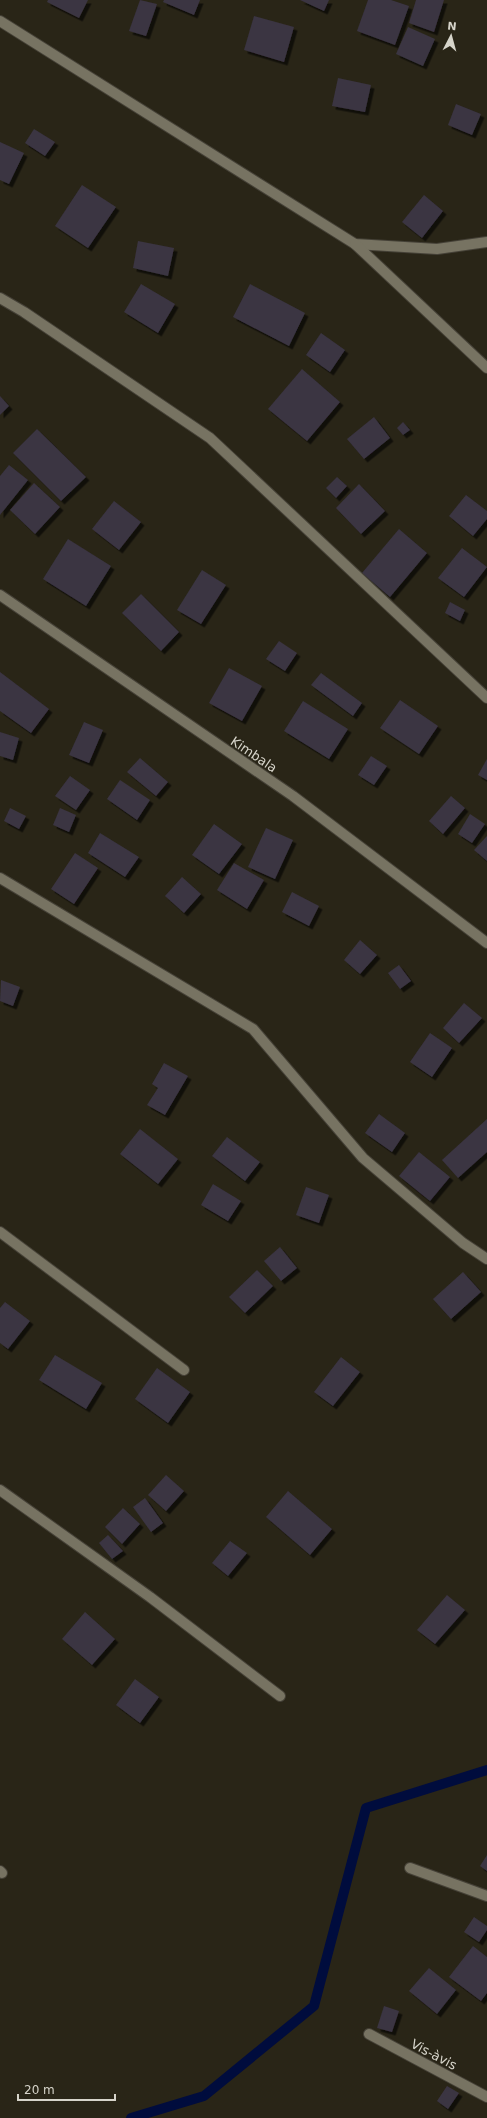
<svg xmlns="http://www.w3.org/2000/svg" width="487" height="2118" viewBox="0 0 487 2118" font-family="'DejaVu Sans',sans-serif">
<defs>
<filter id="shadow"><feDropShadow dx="3.5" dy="3.5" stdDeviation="0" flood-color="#0009"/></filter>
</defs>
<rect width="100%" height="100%" fill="#292517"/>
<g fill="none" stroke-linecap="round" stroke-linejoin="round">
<polyline stroke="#000c3d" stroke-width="10" points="131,2118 204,2096 314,2006 366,1808 487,1770"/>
</g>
<g fill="#3a3442" filter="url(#shadow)">
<polygon points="48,0 88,0 79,18 47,2"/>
<polygon points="140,0 157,4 146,36 129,31"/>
<polygon points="164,0 200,0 194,15 163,2"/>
<polygon points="300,0 329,0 324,11"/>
<polygon points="368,0 391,0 409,6 395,45 357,31"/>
<polygon points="416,0 444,0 434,32 409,23"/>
<polygon points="254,16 294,27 284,62 244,50"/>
<polygon points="408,27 435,39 423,66 396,54"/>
<polygon points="338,78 371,85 365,112 332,106"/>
<polygon points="456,104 481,114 472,135 448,125"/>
<polygon points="34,129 55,142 45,156 25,143"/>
<polygon points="0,142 24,153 9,184 0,180"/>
<polygon points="82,185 116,207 88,248 55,226"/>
<polygon points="424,195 443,211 422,238 402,222"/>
<polygon points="138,241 174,248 168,276 133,268"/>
<polygon points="141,284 175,304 158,333 124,312"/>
<polygon points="250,284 305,313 289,346 233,317"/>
<polygon points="321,333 345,350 330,372 306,355"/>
<polygon points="302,369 340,402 307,441 268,409"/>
<polygon points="0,396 9,406 0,415"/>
<polygon points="374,417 390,438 364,459 347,439"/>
<polygon points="403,422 410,430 403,435 397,428"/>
<polygon points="37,429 86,477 61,501 13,453"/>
<polygon points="9,465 28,480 0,515 0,476"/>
<polygon points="337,477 347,486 336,498 326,488"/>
<polygon points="34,483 60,507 35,534 10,510"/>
<polygon points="359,484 385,511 361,534 336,508"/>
<polygon points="466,495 487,511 487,519 473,536 449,516"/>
<polygon points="114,501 141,522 119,550 92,529"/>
<polygon points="399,529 427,553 390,597 362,573"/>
<polygon points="68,539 111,566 86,606 43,579"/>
<polygon points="462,548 487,567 464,597 438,578"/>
<polygon points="202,570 226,585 201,624 177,610"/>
<polygon points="141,594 179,632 161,651 122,613"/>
<polygon points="450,602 465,610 460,621 445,613"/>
<polygon points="279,641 297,653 285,671 266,659"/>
<polygon points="229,668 262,686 242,721 209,703"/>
<polygon points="0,672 49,709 31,733 0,711"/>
<polygon points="321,673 362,703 353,716 311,685"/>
<polygon points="400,700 438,726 419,754 380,728"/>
<polygon points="303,701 348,729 329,759 284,731"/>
<polygon points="84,722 103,730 89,763 69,755"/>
<polygon points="0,732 19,738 13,760 0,756"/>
<polygon points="371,756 387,766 374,785 358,775"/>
<polygon points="140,758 168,782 156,796 127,772"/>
<polygon points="487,759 487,780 478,775"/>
<polygon points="70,776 90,790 76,810 55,796"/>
<polygon points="120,780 150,800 137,820 107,799"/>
<polygon points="451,796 465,808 443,834 429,821"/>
<polygon points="10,808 26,816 19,829 4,821"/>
<polygon points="60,808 76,815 69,832 53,825"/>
<polygon points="470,814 485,824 472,843 458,834"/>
<polygon points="214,824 242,844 219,874 192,855"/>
<polygon points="266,828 293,840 275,879 248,867"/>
<polygon points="100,833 139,857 125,877 88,853"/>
<polygon points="487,836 487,861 474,850"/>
<polygon points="75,853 98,868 74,904 51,889"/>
<polygon points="234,863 264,880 247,909 217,890"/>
<polygon points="182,877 201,894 184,913 165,896"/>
<polygon points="292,892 319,906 309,926 282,912"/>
<polygon points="360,940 377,955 360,974 344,960"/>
<polygon points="399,965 411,981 400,989 388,973"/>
<polygon points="1,980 20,987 13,1006 0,1001"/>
<polygon points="464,1003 482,1018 459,1043 443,1028"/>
<polygon points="430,1033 452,1048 432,1077 410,1062"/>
<polygon points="164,1063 188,1076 165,1115 147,1105 158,1088 152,1084"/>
<polygon points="379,1114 405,1133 392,1152 365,1133"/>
<polygon points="487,1119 487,1152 458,1178 442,1160"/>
<polygon points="140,1129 178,1159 158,1184 120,1154"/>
<polygon points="227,1137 260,1162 245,1181 212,1156"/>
<polygon points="419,1152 450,1177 430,1201 399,1176"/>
<polygon points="213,1184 241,1201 228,1221 201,1205"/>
<polygon points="306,1187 329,1195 319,1223 296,1215"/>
<polygon points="280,1247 297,1268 281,1281 264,1261"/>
<polygon points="257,1270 273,1286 245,1313 229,1297"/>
<polygon points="463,1272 481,1292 451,1319 433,1299"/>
<polygon points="5,1302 30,1321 8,1349 0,1343 0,1308"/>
<polygon points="55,1355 102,1383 86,1409 39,1380"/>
<polygon points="341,1357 360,1372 333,1406 314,1392"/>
<polygon points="157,1368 190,1392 168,1423 135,1399"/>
<polygon points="166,1475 184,1491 166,1511 148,1495"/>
<polygon points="288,1491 332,1529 310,1555 266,1517"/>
<polygon points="145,1498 163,1523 151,1532 133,1507"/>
<polygon points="123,1508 140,1524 122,1544 105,1527"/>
<polygon points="108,1535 123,1551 112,1559 99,1543"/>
<polygon points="230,1541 247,1553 228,1576 212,1563"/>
<polygon points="447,1595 465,1610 435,1644 417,1630"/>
<polygon points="85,1612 115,1639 92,1665 62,1639"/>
<polygon points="135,1679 159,1697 140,1723 116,1705"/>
<polygon points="487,1855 487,1871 480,1866"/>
<polygon points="474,1917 487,1926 487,1930 479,1942 464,1932"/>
<polygon points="473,1946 487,1957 487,1993 481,2001 449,1977"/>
<polygon points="429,1968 456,1990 437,2014 409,1991"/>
<polygon points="384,2006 399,2011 392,2032 377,2028"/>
<polygon points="447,2086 459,2093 448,2109 437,2101"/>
</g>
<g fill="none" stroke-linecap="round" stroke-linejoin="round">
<defs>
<g id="minor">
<polyline points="0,21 355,244 437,249 487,242"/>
<polyline points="355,244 487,368"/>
<polyline points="0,298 24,312 210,438 487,698"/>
<polyline points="0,595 293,796 487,943"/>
<polyline points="0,878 253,1029 363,1158 463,1243 487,1259"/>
<polyline points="0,1232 184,1370"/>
<polyline points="0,1490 150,1597 280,1696"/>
<polyline points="410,1868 487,1896"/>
<polyline points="0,1871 2,1873"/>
<polyline points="369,2034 487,2097"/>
</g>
</defs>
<use href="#minor" stroke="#454137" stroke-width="12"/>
<use href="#minor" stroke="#777362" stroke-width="10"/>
</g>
<g text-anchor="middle" stroke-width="3" stroke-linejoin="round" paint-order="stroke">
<g font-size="13" fill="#d6d4ca" stroke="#292517">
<text transform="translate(254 754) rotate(34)" y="5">Kimbala</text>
<text transform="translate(434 2054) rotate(28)" y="5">Vis-àvis</text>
</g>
</g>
<g transform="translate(451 36) rotate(6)" stroke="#292517" stroke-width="3" paint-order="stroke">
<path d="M0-3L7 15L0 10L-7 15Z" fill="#d6d4ca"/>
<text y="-6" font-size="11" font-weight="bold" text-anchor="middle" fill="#d6d4ca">N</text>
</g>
<path d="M18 2094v6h97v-6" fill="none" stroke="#d6d4ca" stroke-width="2"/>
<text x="24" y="2094" font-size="12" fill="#d6d4ca" stroke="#292517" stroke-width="3" paint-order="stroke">20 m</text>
</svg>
